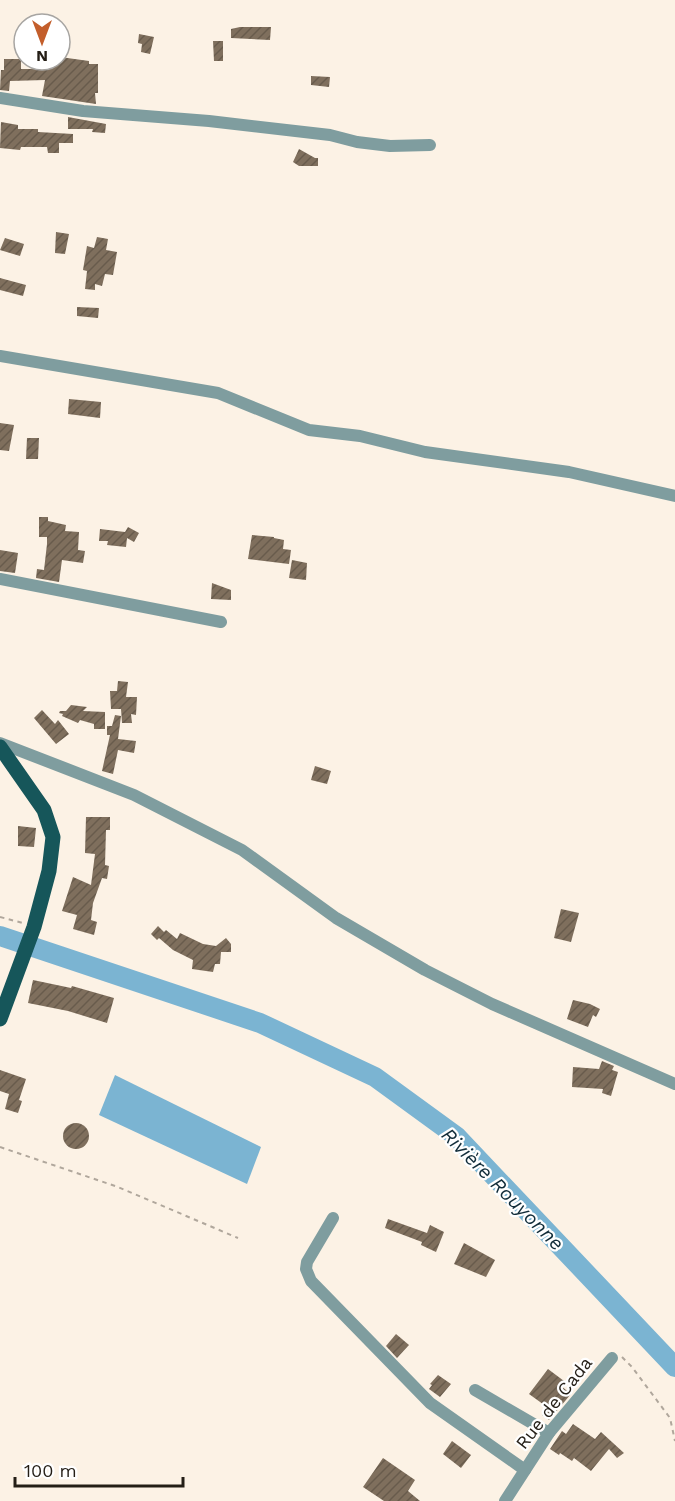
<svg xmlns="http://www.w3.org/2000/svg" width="675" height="1501" viewBox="0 0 675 1501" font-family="'Work Sans',sans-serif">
<defs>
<pattern id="building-hatch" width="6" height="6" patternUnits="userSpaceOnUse" patternTransform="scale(1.5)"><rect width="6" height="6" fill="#7f6f5d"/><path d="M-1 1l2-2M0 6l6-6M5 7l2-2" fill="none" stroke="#685b4c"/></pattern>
</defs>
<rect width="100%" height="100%" fill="#fcf2e5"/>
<polygon fill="#7bb4d2" points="115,1075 261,1147 247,1184 99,1115"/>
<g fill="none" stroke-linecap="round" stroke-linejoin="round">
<polyline stroke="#7bb4d2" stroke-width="20" points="0,936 260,1023 375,1077 456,1136 675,1367"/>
</g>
<g fill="url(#building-hatch)">
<polygon points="240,27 271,27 270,40 231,38 231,29"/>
<polygon points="139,34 154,37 150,54 141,52 142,44 138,43"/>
<polygon points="213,41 223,41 223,61 214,61"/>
<polygon points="60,57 89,61 89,64 98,64 98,93 95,93 96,104 42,96 45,80 10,81 9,91 0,90 1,70 4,70 4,59 21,59 21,69 52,69 54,60 60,60"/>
<polygon points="311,76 330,77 329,87 311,85"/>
<polygon points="68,117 106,124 105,133 92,132 93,129 68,129"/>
<polygon points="1,122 18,125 18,129 38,129 38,132 73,134 73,143 59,143 59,153 48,153 47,147 21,147 20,150 0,148"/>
<polygon points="299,149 315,158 318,158 318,166 299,166 293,162"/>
<polygon points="56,232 69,234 65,254 55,253"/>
<polygon points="97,237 108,239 106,250 117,252 113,275 105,274 102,286 95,284 95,290 85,289 87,271 83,270 87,246 94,248"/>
<polygon points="5,238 24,244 20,256 0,250"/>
<polygon points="0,278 26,285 23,296 0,290"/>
<polygon points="77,307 99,308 98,318 77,316"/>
<polygon points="69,399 101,402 100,418 68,414"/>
<polygon points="0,423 14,425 9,451 0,450"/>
<polygon points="27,438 39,438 38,459 26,459"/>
<polygon points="39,517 48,517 48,521 66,525 65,531 79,532 78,550 85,551 83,563 62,560 59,582 36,578 37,569 44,570 47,544 47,537 39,537"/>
<polygon points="128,527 139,533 134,542 127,538 126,547 107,545 108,541 99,541 100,529 125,532"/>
<polygon points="252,535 274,537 274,538 284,540 283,549 291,550 289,564 248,559"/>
<polygon points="0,550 18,553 15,573 0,571"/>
<polygon points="292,560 307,563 306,580 289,578"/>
<polygon points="212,583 231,590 231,600 211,599"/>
<polygon points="118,681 128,682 126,697 137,697 136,715 131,714 132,723 122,723 121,709 111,709 110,691 117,691"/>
<polygon points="71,705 87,707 83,711 105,712 105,729 94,729 94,724 80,720 78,723 62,716 63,714 59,713 60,711 66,711"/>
<polygon points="42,710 55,724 58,720 69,734 56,744 34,718"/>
<polygon points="115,715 121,716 118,739 136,741 134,753 118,750 113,774 102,771 110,735 107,735 107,726 112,726"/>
<polygon points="315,766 331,771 327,784 311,780"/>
<polygon points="86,817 110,817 110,830 106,830 105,865 109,866 107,879 102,878 93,903 91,920 97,922 94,935 73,929 77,915 62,911 73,877 91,885 95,854 85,853"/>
<polygon points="18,826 36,828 34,847 18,846"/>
<polygon points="561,909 579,913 571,942 554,938"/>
<polygon points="158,926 164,932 166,930 177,939 180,933 203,944 216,946 226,938 231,944 231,952 221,952 220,964 215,964 213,972 192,969 193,960 173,950 159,938 157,940 151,934"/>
<polygon points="33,980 71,988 72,986 114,998 107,1023 68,1011 28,1003"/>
<polygon points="573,1000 590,1004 600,1009 596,1017 593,1015 588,1027 567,1019"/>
<polygon points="602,1061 614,1066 612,1070 618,1072 611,1096 602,1093 603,1089 572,1087 573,1067 599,1069"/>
<polygon points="0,1070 26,1079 19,1100 22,1101 18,1113 5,1109 9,1094 0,1091"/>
<circle cx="76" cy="1136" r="13"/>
<polygon points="388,1219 427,1233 430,1225 444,1232 436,1252 421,1245 422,1242 385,1228"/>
<polygon points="464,1243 495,1260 486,1277 454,1264"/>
<polygon points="396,1334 409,1345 397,1358 386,1346"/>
<polygon points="548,1369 564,1381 561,1386 571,1394 549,1420 542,1415 547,1407 529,1394"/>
<polygon points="438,1375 451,1384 440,1397 429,1389 432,1385 430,1384"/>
<polygon points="573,1424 595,1439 601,1432 624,1453 617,1458 609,1449 591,1471 574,1458 572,1461 560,1453 559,1455 550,1449 562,1431 566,1434"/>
<polygon points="452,1441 471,1455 461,1468 443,1454"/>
<polygon points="383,1458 415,1480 408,1491 420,1501 384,1501 363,1487"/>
</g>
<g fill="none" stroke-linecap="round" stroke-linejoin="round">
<g stroke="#b0a79c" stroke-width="2" stroke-dasharray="4.5 4.5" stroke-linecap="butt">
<polyline points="0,917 23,923"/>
<polyline points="0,1147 118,1187 238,1238"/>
<polyline points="622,1357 632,1367 670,1418 675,1441"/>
</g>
<g stroke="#7f9d9f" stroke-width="12">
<polyline points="0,98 83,111 209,121 330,135 357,142 390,146 430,145"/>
<polyline points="0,356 218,393 309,430 360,436 425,452 569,472 675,496"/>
<polyline points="0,579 221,622"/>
<polyline points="0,743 134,795 242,850 336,918 425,970 492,1004 675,1084"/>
<polyline points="333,1218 307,1262 306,1269 311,1281 430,1403 525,1470"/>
<polyline points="475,1390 549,1433"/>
<polyline points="505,1501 549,1433 612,1358"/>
</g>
<polyline stroke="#16565a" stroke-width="15" points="0,747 44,810 53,837 49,871 34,927 0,1019"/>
</g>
<g text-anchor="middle" stroke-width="4.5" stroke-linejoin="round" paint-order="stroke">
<g font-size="18" fill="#241e16" stroke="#fff">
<text transform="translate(554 1403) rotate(-52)" y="6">Rue de Cada</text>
</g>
<g font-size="20" font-style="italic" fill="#122d3a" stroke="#fff">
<text transform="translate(503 1189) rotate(45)" y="7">Rivière Rouyonne</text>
</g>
</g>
<g transform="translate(42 42) rotate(180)"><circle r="28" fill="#ffffff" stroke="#a7a5a2" stroke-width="1.5"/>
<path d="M0-4.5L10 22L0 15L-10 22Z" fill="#c35e2b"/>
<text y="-9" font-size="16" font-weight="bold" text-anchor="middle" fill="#241e16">N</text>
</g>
<path d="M15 1477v9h168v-9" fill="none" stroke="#241e16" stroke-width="3"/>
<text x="24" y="1477" font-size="18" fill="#241e16" stroke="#ffffff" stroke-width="4.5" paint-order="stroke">100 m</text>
</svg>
